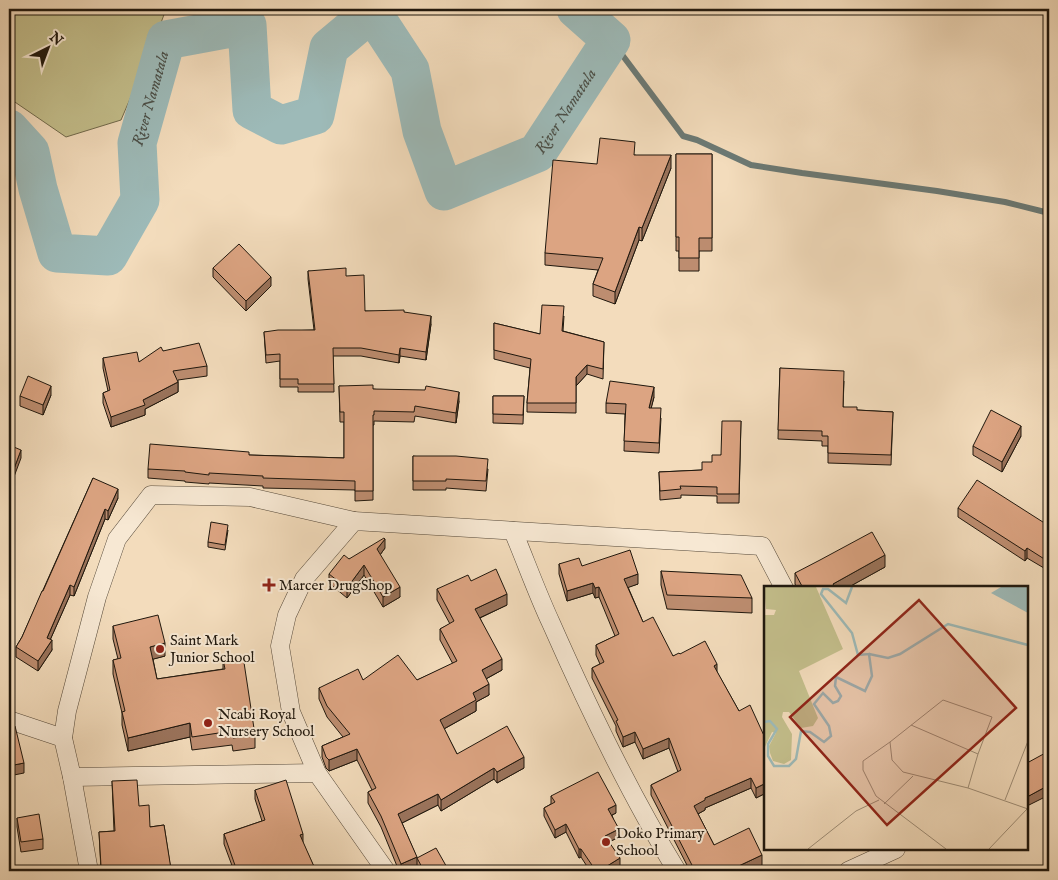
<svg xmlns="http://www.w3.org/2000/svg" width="1058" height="880" viewBox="0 0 1058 880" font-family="'IM FELL English',serif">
<rect width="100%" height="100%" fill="#f3dcbc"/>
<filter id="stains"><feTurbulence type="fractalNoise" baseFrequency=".004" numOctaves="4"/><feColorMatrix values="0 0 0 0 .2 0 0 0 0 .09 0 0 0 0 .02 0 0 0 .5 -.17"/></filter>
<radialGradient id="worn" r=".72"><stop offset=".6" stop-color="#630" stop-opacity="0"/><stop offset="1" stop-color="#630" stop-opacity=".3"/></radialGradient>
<polygon fill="#c3be8b" stroke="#716a4c" points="14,9 166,9 153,45 121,120 66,137 9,98"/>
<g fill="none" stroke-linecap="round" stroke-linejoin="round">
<polyline stroke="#6b7974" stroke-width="6" points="611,40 683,136 697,140 751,165 802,173 937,191 1005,202 1049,213"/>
<path stroke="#9dbab8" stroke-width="39" id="s1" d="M9,129L30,152L38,189L57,253L108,256L140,200L137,143L166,40L247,25L252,110L281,125L315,115L329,48L372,12L410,70L422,131L444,191L537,153L611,40L576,9"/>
<defs>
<g id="street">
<path d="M513,531C526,562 537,593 551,623C588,707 629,793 677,871"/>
<polyline points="9,720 63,738"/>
<polyline points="72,777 317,773"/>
<polyline points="89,871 72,777 63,738 67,711 97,597 117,539 151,495 250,497 354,521"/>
<polyline points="386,871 317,773 291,712 280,646 287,615 304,579 354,521 762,546 784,588"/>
<polyline points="848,871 896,849"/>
</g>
</defs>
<use href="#street" stroke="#544839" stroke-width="19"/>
<use href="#street" stroke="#f7e8d3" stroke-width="18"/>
</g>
<g fill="#bd8d70" stroke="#1f170d">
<polygon points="676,154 712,154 712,251 699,251 699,271 679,271 679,251 676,251"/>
<polygon points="635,155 671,168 642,241 639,240 615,304 593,296 593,284 598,270 545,265 545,253 597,164"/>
<polygon points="213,268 271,286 246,311 213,277"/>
<polygon points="308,271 346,276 365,311 404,312 431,324 426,360 400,356 399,363 361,356 333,356 334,392 298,392 298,387 280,387 280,361 266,363 264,332 314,330 308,279"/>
<polygon points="564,316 563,331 604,342 603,379 587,374 576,386 576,413 527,412 527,403 530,368 494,359 494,323 540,334"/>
<polygon points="163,351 207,366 207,376 178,380 178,392 145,409 145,415 111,427 103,403 103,393 108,391 103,368 103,358 139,362"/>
<polygon points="780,368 844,381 843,407 857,410 893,412 891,465 828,463 828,446 822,446 822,441 778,439"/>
<polygon points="339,386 373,389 459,401 456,423 415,416 414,422 374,421 374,425 373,425 373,500 355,501 355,490 263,488 263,486 209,483 209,484 185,482 185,481 148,478 148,469 249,455 344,458 344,422 340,422"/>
<polygon points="51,395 43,415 20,406 20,396"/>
<polygon points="493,396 524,396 523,424 493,423"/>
<polygon points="654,397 651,408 661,418 659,453 624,451 625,414 606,413 606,403"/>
<polygon points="741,421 739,503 717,503 717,496 681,495 681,498 660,500 659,472 702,470 721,455"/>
<polygon points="1021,436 1002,472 973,455 973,446"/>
<polygon points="413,456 488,469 486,491 446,488 446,490 413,490"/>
<polygon points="93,478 118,498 108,520 105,519 74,596 70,595 50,640 52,650 38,671 16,657 16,647 22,637"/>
<polygon points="958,508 1046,524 1049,520 1049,571 1027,558 1025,561 958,517"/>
<polygon points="228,530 225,550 208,547 208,542"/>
<polygon points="385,548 380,555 400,597 383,607 364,575 347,598 329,583 329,574 349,559"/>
<polygon points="559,564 582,566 638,584 628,587 643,622 673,656 680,654 717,672 739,711 766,740 766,793 756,798 751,788 705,808 705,810 698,814 714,845 762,865 749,871 690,871 651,795 651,785 678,772 669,748 643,759 635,742 623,747 616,731 616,726 592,678 592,668 600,664 596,655 596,645 615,636 599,597 595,598 593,593 567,601 559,574"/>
<polygon points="885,567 847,588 797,588 795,584 795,573"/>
<polygon points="661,571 752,598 752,613 667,609 661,585"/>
<polygon points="471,581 507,605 480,618 502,670 486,679 489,695 476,702 476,711 444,729 457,754 524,768 497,783 494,779 441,811 438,805 402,823 417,858 449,871 419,871 417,866 417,868 410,871 399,871 381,827 368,803 368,792 372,790 357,760 329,771 326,768 322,757 322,746 343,737 327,717 319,699 319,688 363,680 417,680 453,664 440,640 440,629 450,624 437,600 437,589"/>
<polygon points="113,626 165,656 153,659 157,679 223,669 223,659 255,735 255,748 233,751 232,745 192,750 190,737 128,751 122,725 122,713 113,674 113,660 118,659 113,639"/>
<polygon points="112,781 139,806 150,827 164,825 171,871 101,871 99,832 114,831"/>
<polygon points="255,790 303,843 316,871 234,871 224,844 224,834 262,821 255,799"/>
<polygon points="551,796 616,813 612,815 619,837 609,842 620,866 612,871 590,871 581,857 579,858 566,832 555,838 544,816 544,808 551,804"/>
<polygon points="17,818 43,839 43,849 21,852 17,827"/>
</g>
<g fill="#9a735b" stroke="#1f170d">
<polygon points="671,155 671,168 642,241 642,228"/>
<polygon points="639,227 639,240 615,304 615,292"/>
<polygon points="271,277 271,286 246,311 246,301"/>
<polygon points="431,316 431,324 426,360 426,352"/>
<polygon points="400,348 400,356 399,363 399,355"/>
<polygon points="587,365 587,374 576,386 576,377"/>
<polygon points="178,382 178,392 145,409 145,415 111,427 111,417 143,400"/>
<polygon points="51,386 51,395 43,415 43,405"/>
<polygon points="654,387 654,397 649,417 649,408"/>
<polygon points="459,392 459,401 456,423 456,413"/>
<polygon points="1021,426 1021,436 1002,472 1002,462"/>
<polygon points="21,450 21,458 9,490 9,482"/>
<polygon points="118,489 118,498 108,520 108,511"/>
<polygon points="105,509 105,519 74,596 74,587"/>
<polygon points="385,539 385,548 377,559 377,549"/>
<polygon points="1027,548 1027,558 1025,561 1025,551"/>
<polygon points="885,555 885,567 847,588 833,588 833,584"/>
<polygon points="364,565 364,575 347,598 347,588"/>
<polygon points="638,574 638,584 624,589 624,579"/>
<polygon points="593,583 593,593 567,601 567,591"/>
<polygon points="70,585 70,595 47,647 47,638"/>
<polygon points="400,587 400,597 383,607 383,597"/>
<polygon points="599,587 599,597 595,598 595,588"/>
<polygon points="507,594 507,605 475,620 475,609"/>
<polygon points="52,640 52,650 38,671 38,661"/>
<polygon points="165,643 165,656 150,660 150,647"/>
<polygon points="502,659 502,670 482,681 482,670"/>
<polygon points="717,664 717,674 714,666"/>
<polygon points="13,669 13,678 9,686 9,677"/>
<polygon points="489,684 489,695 476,702 476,711 440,731 440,720 473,693"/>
<polygon points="190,723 190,737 128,751 128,738"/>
<polygon points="635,732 635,742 623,747 623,737"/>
<polygon points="669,738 669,748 643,759 643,749"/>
<polygon points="357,749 357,760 329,771 329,760"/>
<polygon points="524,757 524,768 497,783 497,772"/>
<polygon points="24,763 24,773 9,776 9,766"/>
<polygon points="494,768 494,779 441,811 441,800"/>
<polygon points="751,778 751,788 705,808 705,810 694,816 694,806 705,798"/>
<polygon points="766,783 766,793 756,798 756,788"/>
<polygon points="1049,785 1049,795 1027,806 1027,797"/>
<polygon points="438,794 438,805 398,825 398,814"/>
<polygon points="616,805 616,813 608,817 608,809"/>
<polygon points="566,824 566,832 555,838 555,830"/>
<polygon points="619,829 619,837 605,844 605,836"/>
<polygon points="303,834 303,843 300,835"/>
<polygon points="579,849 581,849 581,857 579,858"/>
<polygon points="762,855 762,865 749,871 728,871"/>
<polygon points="417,857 417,868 410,871 401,871 401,864"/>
<polygon points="620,858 620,866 612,871 599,871"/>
</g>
<g fill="#dca482" stroke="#1f170d">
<polygon points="600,138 635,142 634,155 671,155 642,228 639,227 615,292 593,284 603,258 545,253 553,160 597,164"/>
<polygon points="676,154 712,154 712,238 699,238 699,258 679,258 679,237 676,237"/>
<polygon points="239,244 271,277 246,301 213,268"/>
<polygon points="346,268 346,276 364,275 365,311 404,310 404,312 431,316 426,352 400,348 399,355 361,348 333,348 334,384 298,384 298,379 280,379 280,354 266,355 264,332 278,330 315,330 308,271"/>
<polygon points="542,305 564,306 562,331 604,342 603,369 587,365 576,377 576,403 527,403 531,359 494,350 494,323 540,334"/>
<polygon points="199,343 207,366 173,371 178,382 143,400 145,405 111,417 103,393 110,390 103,358 137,352 139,362 161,347 163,351"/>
<polygon points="780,368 844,371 843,407 857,407 857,410 893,412 891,455 828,453 828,436 822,436 822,431 778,430"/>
<polygon points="28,376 51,386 43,405 20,396"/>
<polygon points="610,381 654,387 649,408 661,408 659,443 624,441 626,404 606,403"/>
<polygon points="373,385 373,389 425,390 426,386 459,392 456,413 415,406 414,412 374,411 374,415 373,415 373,491 355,491 355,481 263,478 263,476 209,473 209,475 185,472 185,471 148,469 150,444 249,452 249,455 344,458 344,412 340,412 339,386"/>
<polygon points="493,396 524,396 523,415 493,414"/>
<polygon points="991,410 1021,426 1002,462 973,446"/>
<polygon points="722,421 741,421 739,494 717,494 717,487 680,486 681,489 660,491 659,472 702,470 702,462 712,462 712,455 721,455"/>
<polygon points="9,445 21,450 9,482"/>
<polygon points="413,456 456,456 488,459 486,481 446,479 446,481 413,481"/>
<polygon points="93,478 118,489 108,511 105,509 74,587 70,585 47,638 52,640 38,661 16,647 22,637 42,591 43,591"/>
<polygon points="977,480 1046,524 1049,520 1049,562 1027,548 1025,551 958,508"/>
<polygon points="211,522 228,525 225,545 208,542"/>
<polygon points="872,532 885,555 833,584 835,588 803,588 795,573 820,560"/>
<polygon points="384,538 385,539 377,549 400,587 383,597 364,565 347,588 329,574 344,555 349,559"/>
<polygon points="630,550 638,574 624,579 643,622 653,617 673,656 679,653 680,654 705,641 717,664 714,666 739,711 750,705 766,740 766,783 756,788 751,778 705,798 705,800 694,806 714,845 749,828 762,855 728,871 695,871 651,785 681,770 669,738 643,749 635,732 623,737 616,721 618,720 592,668 604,662 596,645 619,634 599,587 595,588 593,583 567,591 559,564 579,558 582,566"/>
<polygon points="496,569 507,594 475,609 502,659 482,670 489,684 473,693 476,700 440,720 457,754 507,726 524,757 497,772 494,768 441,800 438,794 398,814 417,857 401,864 381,816 368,792 376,788 357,749 329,760 326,757 322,746 350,734 327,706 319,688 358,669 363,680 398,655 417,680 457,661 440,629 454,621 437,589 468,575 471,581"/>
<polygon points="661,571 741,575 752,598 667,595"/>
<polygon points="158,615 165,643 150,647 157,679 225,669 223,659 243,656 255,735 233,738 232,731 192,737 190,723 128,738 122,712 125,711 113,660 121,658 113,626"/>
<polygon points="9,667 13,669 9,677"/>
<polygon points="15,726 24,763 9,766 9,728"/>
<polygon points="1049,751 1049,785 1027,797 1027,763"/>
<polygon points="598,772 616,805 608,809 619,829 605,836 620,858 599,871 596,871 581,849 579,849 566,824 555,830 544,808 555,802 551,796"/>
<polygon points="137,780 139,806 149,805 150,827 164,825 171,869 157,871 125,871 124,866 101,866 99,832 115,831 112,781"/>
<polygon points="286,780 303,834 300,835 316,871 237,871 224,834 265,820 255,790"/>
<polygon points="39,814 43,839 21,842 17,818"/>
<polygon points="436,848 449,871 424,871 417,858"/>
<polygon points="197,869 197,871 183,871"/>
<polygon points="944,869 945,871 939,871"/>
</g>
<g fill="#8f2418" stroke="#f7e8d3" stroke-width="2">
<path d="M266.5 577.5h5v5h5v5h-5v5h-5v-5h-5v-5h5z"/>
<circle cx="160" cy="649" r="5"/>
<circle cx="208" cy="723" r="5"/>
<circle cx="606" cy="842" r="5"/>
</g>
<g text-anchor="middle" stroke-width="4" stroke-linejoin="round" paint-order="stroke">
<g font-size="15" fill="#1f170d" stroke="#f7e8d3" text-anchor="start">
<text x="279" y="590">Marcer DrugShop</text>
<text x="170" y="645">Saint Mark<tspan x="170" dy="17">Junior School</tspan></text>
<text x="218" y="719">Ncabi Royal<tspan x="218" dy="17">Nursery School</tspan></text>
<text x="616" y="838">Doko Primary<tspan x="616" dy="17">School</tspan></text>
</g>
<g font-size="16" font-style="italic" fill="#4b5049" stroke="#f7e8d3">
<text dy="6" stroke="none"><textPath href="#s1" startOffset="355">River Namatala</textPath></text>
<text dy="6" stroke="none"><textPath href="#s1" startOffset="1122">River Namatala</textPath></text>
</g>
</g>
<g transform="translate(764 586)">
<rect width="264" height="264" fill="#f3dcbc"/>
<path d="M0,1H52L79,63L35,85L54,132L49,140L37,142L25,126H19L18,131L28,148L27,174L20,178L9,175L6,167L5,160L12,147L8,146L0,163V29H10L12,24L2,23Z" fill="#c3be8b"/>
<path d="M237,1H264V27L227,7Z" fill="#9dbab8"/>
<path fill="none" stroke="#9dbab8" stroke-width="2.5" d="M105,68L124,72L136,68L184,38L264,59M0,136L6,135L13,143L4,158V170L10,180H25L32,173L37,145L46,146L60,156L67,150L65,140L50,118L59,107L69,117L74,115L77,110L71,100L72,91L101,105L108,90L105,68L94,69L88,47L57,8L59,3H64L82,17L88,1"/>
<path fill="none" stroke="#9e8d76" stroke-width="1" d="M147,139L214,168L204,202M126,156L99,175V184L112,210L182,263M214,168L228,131L179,114L126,156L128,174L139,186L204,202L264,223M241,214L264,155M120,218L149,190M44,263L92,225L115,214M225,263L263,223"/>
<path fill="#8f2418" fill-opacity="0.15" stroke="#8f2418" stroke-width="2.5" d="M155,14L252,122L123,239L26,131Z"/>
<rect width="264" height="264" fill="none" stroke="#1f170d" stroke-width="2.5"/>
</g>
<rect width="1058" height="880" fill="none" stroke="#f3dcbc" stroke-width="30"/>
<rect x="10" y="10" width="1038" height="860" fill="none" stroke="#1f170d" stroke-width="2.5"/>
<rect x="15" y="15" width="1028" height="850" fill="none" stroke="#1f170d"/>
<g transform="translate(48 48) rotate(42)" stroke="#f7e8d3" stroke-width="4" paint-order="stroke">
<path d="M0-4L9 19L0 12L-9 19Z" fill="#1f170d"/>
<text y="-8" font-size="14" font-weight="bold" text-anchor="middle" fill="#1f170d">N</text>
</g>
<rect width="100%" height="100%" filter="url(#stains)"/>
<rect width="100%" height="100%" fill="url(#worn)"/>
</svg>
